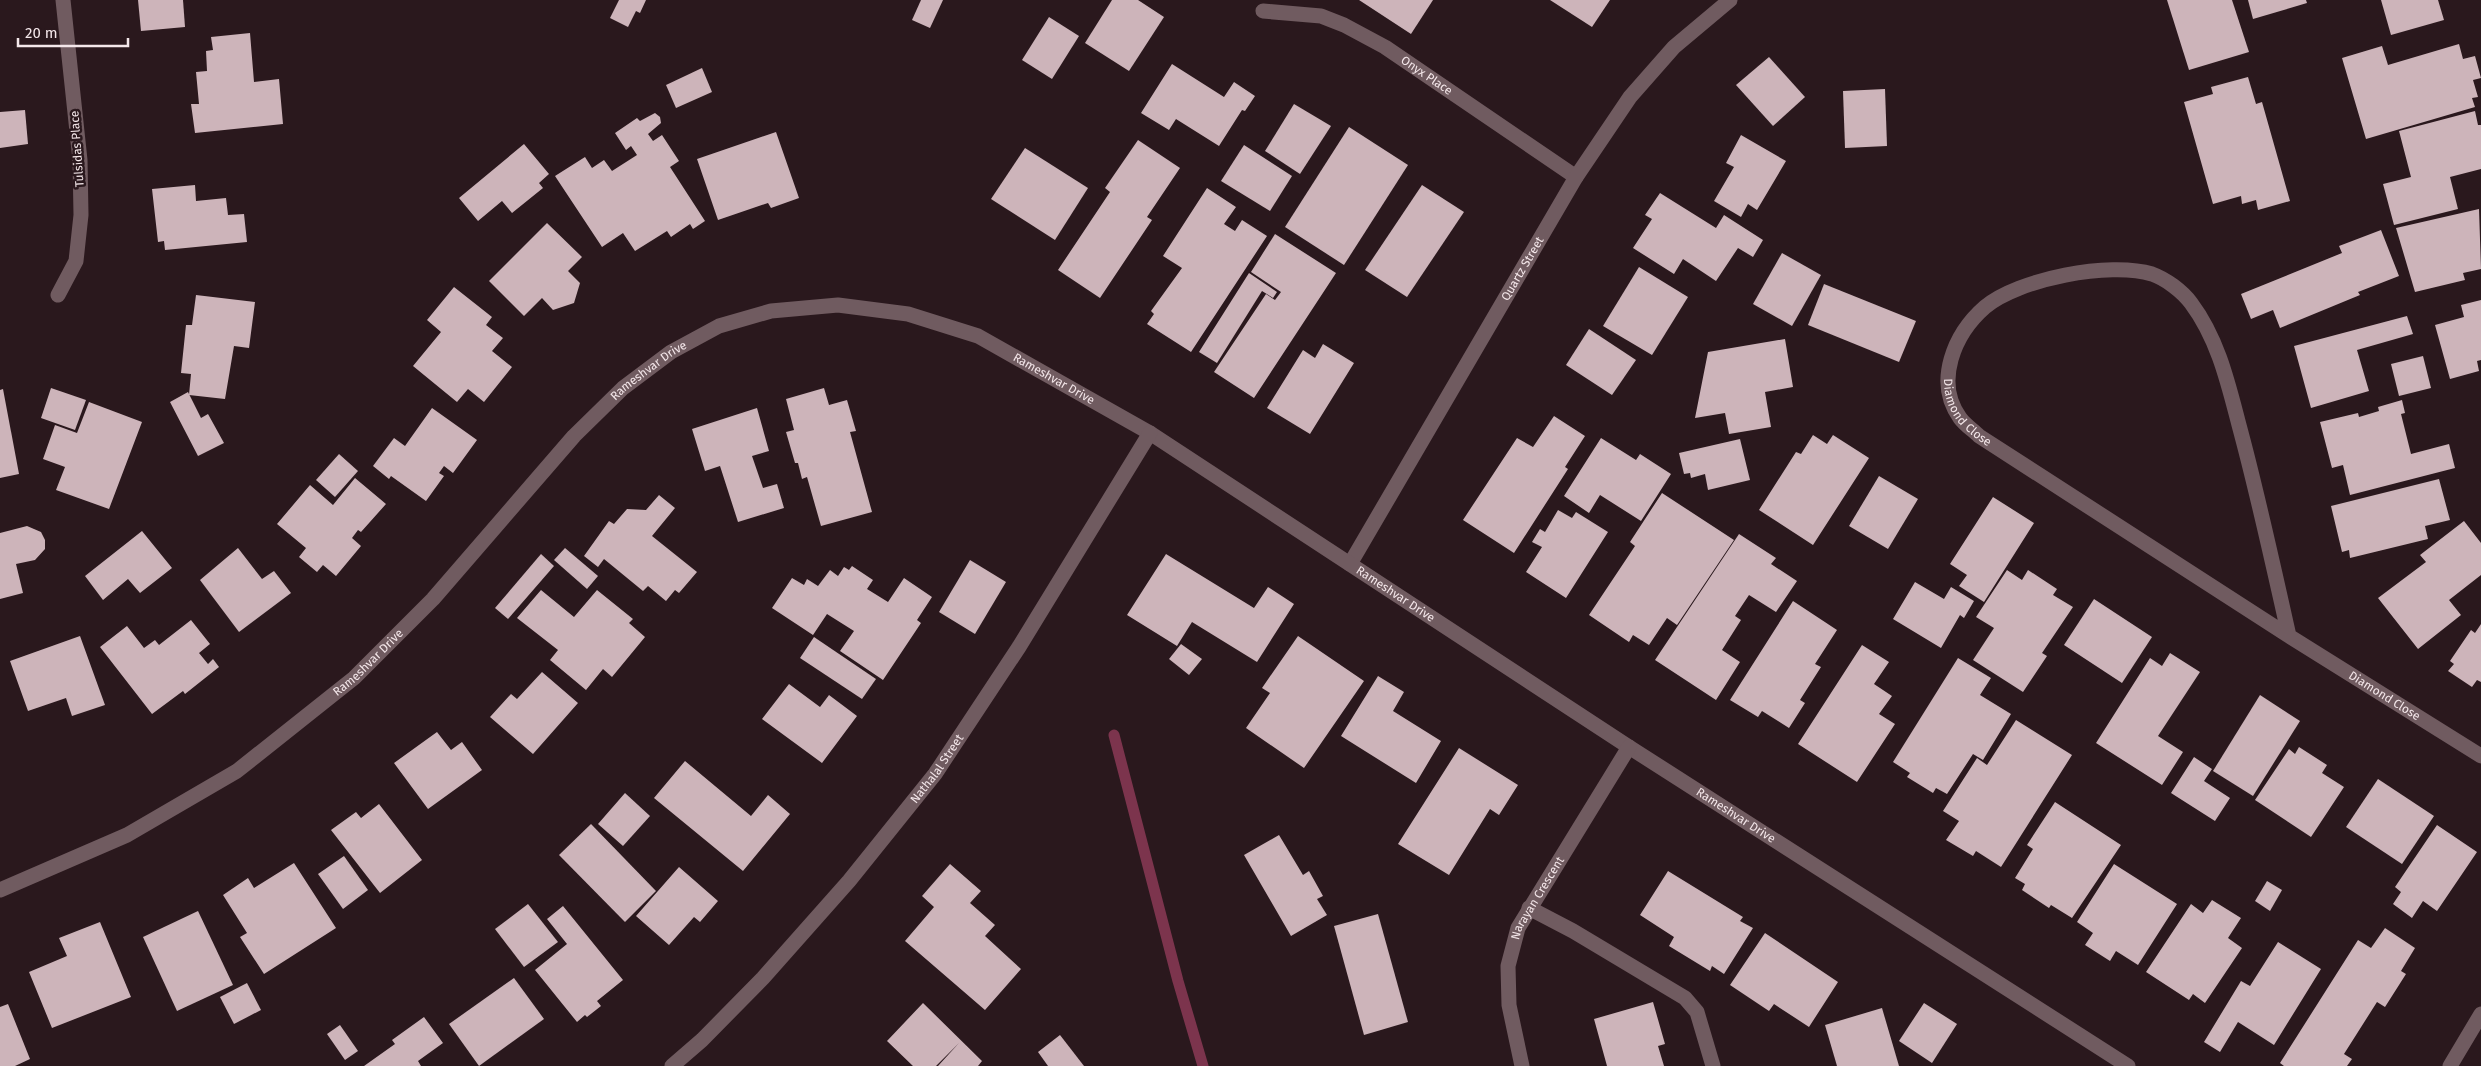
<svg xmlns="http://www.w3.org/2000/svg" width="2481" height="1066" viewBox="0 0 2481 1066" font-family="'Fira Sans',sans-serif">
<rect width="100%" height="100%" fill="#2a181d"/>
<g fill="none" stroke-linecap="round" stroke-linejoin="round">
<polyline stroke="#7c344d" stroke-width="11" points="1114,735 1178,981 1203,1066"/>
</g>
<g fill="#cdb4ba">
<polygon points="138,0 183,0 185,27 141,31"/>
<polygon points="619,0 646,0 640,13 636,11 628,27 610,18"/>
<polygon points="921,0 943,0 930,28 912,20"/>
<polygon points="1112,0 1138,0 1164,17 1129,71 1085,43"/>
<polygon points="1359,0 1433,0 1411,34"/>
<polygon points="1550,0 1610,0 1592,27"/>
<polygon points="2167,0 2232,0 2249,52 2189,70"/>
<polygon points="2248,0 2306,0 2307,3 2253,19"/>
<polygon points="2381,0 2438,0 2444,20 2391,35"/>
<polygon points="1049,17 1079,36 1052,79 1022,60"/>
<polygon points="250,33 254,82 279,79 283,124 195,133 191,104 199,104 196,72 207,71 206,51 213,50 211,37"/>
<polygon points="2459,44 2463,59 2475,56 2481,78 2473,80 2478,97 2472,98 2475,107 2366,139 2342,58 2382,46 2388,65"/>
<polygon points="1769,57 1805,97 1773,126 1736,85"/>
<polygon points="1172,64 1224,97 1234,82 1255,96 1245,111 1242,110 1219,146 1176,119 1169,130 1141,113"/>
<polygon points="702,68 712,92 676,108 666,85"/>
<polygon points="2248,77 2256,104 2262,102 2290,201 2258,210 2256,200 2242,204 2241,196 2213,204 2184,102 2213,94 2211,87"/>
<polygon points="1885,89 1887,146 1845,148 1843,91"/>
<polygon points="1294,104 1331,126 1300,174 1265,151"/>
<polygon points="25,110 28,144 0,148 0,112"/>
<polygon points="2475,111 2478,125 2481,125 2481,169 2450,177 2458,209 2394,225 2383,184 2411,177 2399,131"/>
<polygon points="655,113 660,117 661,123 648,134 653,141 662,135 679,161 670,167 705,221 693,229 690,224 671,237 667,231 635,251 623,233 602,247 555,176 585,157 592,168 604,160 612,171 637,155 631,146 626,150 615,133 637,118 640,121"/>
<polygon points="1349,127 1408,165 1344,265 1285,227"/>
<polygon points="776,132 799,198 771,208 768,203 718,220 697,159"/>
<polygon points="1741,135 1786,161 1757,210 1748,204 1741,217 1714,201 1734,167 1726,163"/>
<polygon points="1138,140 1180,168 1147,217 1152,220 1100,298 1058,270 1110,192 1105,188"/>
<polygon points="524,144 549,174 539,183 543,188 512,213 502,201 478,221 459,198"/>
<polygon points="1244,145 1292,176 1270,211 1221,181"/>
<polygon points="1025,148 1088,188 1055,240 991,199"/>
<polygon points="195,185 196,201 226,198 228,215 244,214 247,242 165,250 164,241 158,242 152,189"/>
<polygon points="1422,185 1464,212 1407,297 1365,270"/>
<polygon points="1207,188 1236,207 1224,224 1235,231 1242,220 1267,236 1191,352 1147,324 1154,314 1151,311 1182,268 1163,256"/>
<polygon points="1660,193 1716,228 1724,215 1763,240 1753,257 1738,248 1716,281 1683,259 1674,274 1633,248 1652,219 1645,215"/>
<polygon points="2479,209 2481,269 2463,273 2465,280 2415,292 2396,228"/>
<polygon points="547,223 582,257 568,271 580,283 574,303 553,310 542,298 524,316 489,281"/>
<polygon points="2381,230 2399,276 2358,292 2360,295 2280,328 2273,310 2251,319 2241,294 2342,253 2339,246"/>
<polygon points="1275,234 1336,273 1254,398 1214,372 1266,294 1275,300 1281,292 1251,272"/>
<polygon points="1782,253 1821,275 1792,326 1753,304"/>
<polygon points="1639,267 1688,297 1652,355 1603,326"/>
<polygon points="1249,273 1277,292 1273,298 1262,291 1217,363 1199,352"/>
<polygon points="1824,284 1916,321 1899,362 1808,325"/>
<polygon points="454,287 492,317 486,325 503,338 492,351 512,367 484,402 468,389 457,402 413,366 441,332 427,320"/>
<polygon points="196,295 255,302 249,348 234,346 225,399 189,395 191,374 181,373 186,325 192,325"/>
<polygon points="2481,300 2481,360 2477,361 2479,371 2450,379 2435,325 2464,317 2461,305"/>
<polygon points="2407,316 2413,334 2357,350 2369,391 2311,408 2294,346"/>
<polygon points="1589,329 1636,360 1612,395 1566,365"/>
<polygon points="1785,339 1793,387 1765,392 1771,427 1729,434 1725,413 1695,418 1708,352"/>
<polygon points="1323,344 1354,363 1310,434 1267,408 1303,350 1315,358"/>
<polygon points="2423,356 2431,388 2399,396 2391,364"/>
<polygon points="51,388 86,400 75,430 41,418"/>
<polygon points="824,388 829,405 847,400 856,431 850,432 872,512 821,526 807,477 802,479 798,463 795,463 786,432 794,430 786,399"/>
<polygon points="3,389 19,474 0,478 0,390"/>
<polygon points="188,392 201,418 208,414 224,443 198,456 170,402"/>
<polygon points="2402,400 2405,413 2401,414 2411,454 2449,444 2455,468 2350,495 2343,465 2332,468 2320,422 2358,413 2359,417 2379,411 2378,407"/>
<polygon points="89,402 142,422 109,509 56,490 65,467 43,459 55,425 77,433"/>
<polygon points="432,408 477,440 453,473 444,466 439,473 444,476 426,501 391,476 389,479 373,466 394,438 405,446"/>
<polygon points="757,408 769,451 752,456 763,488 777,484 784,508 738,522 720,466 705,471 692,429"/>
<polygon points="1554,416 1585,436 1565,467 1568,469 1514,553 1463,520 1517,438 1533,447"/>
<polygon points="1813,435 1827,444 1833,435 1869,458 1813,545 1759,510 1796,452 1801,454"/>
<polygon points="1601,438 1636,460 1640,454 1671,474 1641,521 1600,495 1589,513 1564,496"/>
<polygon points="1740,439 1750,480 1708,490 1705,474 1691,478 1690,473 1684,474 1679,453"/>
<polygon points="339,454 358,471 335,497 316,480"/>
<polygon points="1879,476 1918,499 1888,549 1849,526"/>
<polygon points="355,478 386,504 361,532 358,530 352,538 361,546 336,576 323,565 317,572 299,557 306,548 277,524 310,485 333,505"/>
<polygon points="2439,479 2450,520 2425,526 2428,539 2350,558 2349,550 2342,552 2331,506"/>
<polygon points="1662,493 1734,540 1677,625 1667,618 1649,645 1633,635 1629,642 1589,615 1635,546 1630,542"/>
<polygon points="659,495 675,508 652,536 697,572 679,593 675,590 666,601 648,586 643,591 604,559 598,567 584,556 609,521 614,524 627,509 646,510"/>
<polygon points="1993,497 2034,523 1984,602 1959,586 1967,575 1950,564"/>
<polygon points="1558,510 1572,518 1576,512 1608,532 1566,598 1526,572 1542,547 1532,542 1540,529 1545,532"/>
<polygon points="2464,521 2481,543 2481,575 2449,600 2461,615 2418,649 2378,598 2426,562 2420,555"/>
<polygon points="27,526 41,532 45,540 45,549 35,560 16,564 23,593 0,599 0,533"/>
<polygon points="142,531 172,568 140,593 128,579 103,600 85,576"/>
<polygon points="1739,534 1776,558 1771,564 1797,581 1776,612 1749,595 1735,616 1741,620 1722,650 1740,662 1716,700 1655,660"/>
<polygon points="238,548 262,579 274,571 291,593 239,632 200,580"/>
<polygon points="565,548 598,576 587,589 554,560"/>
<polygon points="541,554 554,566 508,619 495,608"/>
<polygon points="1166,554 1254,608 1268,587 1294,604 1257,662 1192,622 1177,646 1127,615"/>
<polygon points="970,560 1006,582 975,634 939,612"/>
<polygon points="852,566 873,580 867,589 888,602 904,578 932,597 917,620 921,623 883,680 840,651 854,631 827,614 813,635 772,608 792,578 804,585 807,579 818,586 830,570 838,576 844,567 849,570"/>
<polygon points="2007,570 2022,580 2028,570 2057,589 2053,595 2073,607 2042,653 2047,656 2023,692 1973,660 1994,628 1976,617"/>
<polygon points="1915,582 1944,599 1951,587 1974,601 1964,618 1960,615 1941,648 1893,619"/>
<polygon points="541,590 574,617 597,590 633,619 629,623 645,637 612,677 603,669 586,690 550,660 558,650 517,618"/>
<polygon points="2094,599 2152,637 2122,683 2064,645"/>
<polygon points="1793,601 1837,630 1815,664 1821,667 1800,700 1805,703 1789,728 1762,711 1758,717 1730,700"/>
<polygon points="191,620 210,644 199,653 208,664 213,659 219,667 185,694 183,691 152,714 100,647 127,626 144,648 155,640 159,645"/>
<polygon points="2481,624 2481,682 2477,680 2472,687 2448,671 2454,664 2450,661 2471,630 2475,633"/>
<polygon points="80,636 105,705 72,716 66,698 28,711 10,661"/>
<polygon points="1298,636 1364,681 1304,768 1246,728 1270,693 1262,688"/>
<polygon points="814,637 876,679 862,699 800,658"/>
<polygon points="1181,644 1202,659 1189,675 1169,659"/>
<polygon points="1862,645 1889,662 1874,684 1892,696 1879,714 1895,724 1857,782 1798,744"/>
<polygon points="2170,653 2200,672 2158,736 2183,752 2162,785 2096,743 2150,658 2162,666"/>
<polygon points="1958,658 1991,678 1980,695 2011,714 1983,760 1973,754 1947,794 1936,788 1933,793 1907,777 1910,773 1893,762"/>
<polygon points="542,672 578,703 533,754 490,717 511,694 517,699"/>
<polygon points="1378,676 1404,692 1393,711 1441,741 1416,783 1341,736"/>
<polygon points="789,684 820,707 829,695 857,716 822,763 762,719"/>
<polygon points="2260,695 2300,721 2253,796 2213,771"/>
<polygon points="2016,720 2072,755 2001,867 1976,851 1973,856 1946,840 1959,821 1943,811 1977,758 1987,765"/>
<polygon points="437,732 451,750 462,742 482,770 428,809 394,763"/>
<polygon points="2299,747 2327,765 2322,773 2344,787 2311,837 2255,800 2289,749 2295,754"/>
<polygon points="1459,748 1518,785 1499,815 1490,809 1449,875 1398,844"/>
<polygon points="2194,757 2212,769 2204,781 2230,798 2215,821 2171,793"/>
<polygon points="685,761 751,816 768,795 790,814 743,871 654,798"/>
<polygon points="2378,779 2434,816 2402,864 2346,827"/>
<polygon points="625,793 650,816 623,846 598,824"/>
<polygon points="2055,802 2121,845 2072,918 2051,905 2049,908 2022,890 2025,884 2015,878 2033,849 2027,845"/>
<polygon points="379,804 422,860 380,893 331,830 356,812 361,818"/>
<polygon points="591,824 656,891 625,922 559,855"/>
<polygon points="2437,825 2477,852 2437,911 2423,901 2412,918 2393,904 2401,892 2395,887"/>
<polygon points="1279,835 1303,875 1309,871 1323,896 1317,899 1327,915 1291,936 1244,855"/>
<polygon points="344,856 368,890 343,909 318,874"/>
<polygon points="294,863 336,928 264,974 240,937 247,933 223,895 248,878 254,888"/>
<polygon points="950,864 981,891 970,903 995,925 985,936 1021,969 985,1010 905,941 934,907 922,896"/>
<polygon points="2114,864 2177,904 2138,965 2116,951 2110,961 2085,945 2093,933 2077,922"/>
<polygon points="679,867 718,901 700,922 694,917 669,945 636,916"/>
<polygon points="1668,871 1743,917 1740,921 1753,928 1724,974 1712,966 1710,971 1669,946 1674,937 1640,915"/>
<polygon points="2267,881 2282,890 2270,911 2255,901"/>
<polygon points="2212,900 2241,918 2228,938 2242,948 2205,1003 2193,994 2189,1000 2146,972 2191,904 2203,913"/>
<polygon points="528,904 558,942 524,967 495,929"/>
<polygon points="563,906 623,980 597,1001 601,1006 587,1017 585,1015 577,1022 535,970 567,944 547,919"/>
<polygon points="198,911 233,985 177,1011 143,937"/>
<polygon points="1378,914 1408,1022 1364,1035 1334,926"/>
<polygon points="100,922 131,997 52,1028 29,972 67,956 59,938"/>
<polygon points="2385,928 2415,948 2401,971 2406,974 2385,1007 2377,1002 2344,1054 2352,1059 2347,1066 2284,1066 2280,1063 2358,940 2371,948"/>
<polygon points="1765,933 1838,982 1809,1027 1774,1004 1769,1011 1730,985"/>
<polygon points="2278,942 2321,969 2274,1045 2238,1022 2220,1052 2204,1042 2241,981 2250,986"/>
<polygon points="514,978 544,1019 479,1066 449,1024"/>
<polygon points="247,983 261,1010 234,1024 220,997"/>
<polygon points="1653,1002 1665,1044 1658,1046 1664,1066 1607,1066 1594,1019"/>
<polygon points="923,1003 982,1061 978,1066 938,1066 959,1043 936,1066 913,1066 887,1041"/>
<polygon points="1924,1003 1957,1024 1932,1063 1899,1041"/>
<polygon points="8,1004 30,1059 15,1066 0,1066 0,1007"/>
<polygon points="1882,1008 1899,1066 1837,1066 1825,1025"/>
<polygon points="424,1017 443,1043 418,1061 421,1066 364,1066 395,1044 392,1040"/>
<polygon points="340,1025 358,1051 345,1060 327,1034"/>
<polygon points="1060,1035 1084,1066 1048,1066 1038,1052"/>
</g>
<g fill="none" stroke-linecap="round" stroke-linejoin="round">
<g stroke="#705b60" stroke-width="15">
<path id="s1" d="M1263,11L1321,16L1344,25L1385,47L1576,177"/>
<polyline points="58,295 76,261 81,215 80,160 63,0"/>
<path id="s2" d="M1350,564L1576,177L1630,97L1674,47L1730,0"/>
<path id="s3" d="M2289,636C2273,565 2258,495 2239,425C2228,383 2218,339 2191,303C2182,291 2166,279 2152,274C2110,261 2018,279 1985,307C1954,334 1934,382 1960,418C1965,425 1973,430 1979,436L2289,636L2481,756"/>
<path id="s4" d="M0,890L127,835L237,771L354,678L433,599L574,436L623,388L671,352L719,326L771,311L838,305L908,314L978,336L1150,433L1629,747L2128,1066"/>
<polyline points="1529,908 1573,931 1685,998 1697,1012 1713,1066"/>
<path id="s5" d="M672,1066L702,1040L763,978L849,881L935,774L1019,647L1150,433"/>
<path id="s6" d="M1522,1066L1509,1005L1508,966L1518,928L1629,747"/>
<polyline points="2450,1066 2481,1014"/>
</g>
</g>
<g text-anchor="middle" stroke-width="5" stroke-linejoin="round" paint-order="stroke">
<g font-size="12" fill="#f4e7ea" stroke="#2a181d">
<text dy="4" stroke="none"><textPath href="#s1" startOffset="180">Onyx Place</textPath></text>
<text transform="translate(77 149) rotate(-94)" y="4">Tulsidas Place</text>
<text dy="4" stroke="none"><textPath href="#s2" startOffset="342">Quartz Street</textPath></text>
<text dy="4" stroke="none"><textPath href="#s4" startOffset="842">Rameshvar Drive</textPath></text>
<text dy="4" stroke="none"><textPath href="#s4" startOffset="1278">Rameshvar Drive</textPath></text>
<text dy="4" stroke="none"><textPath href="#s3" startOffset="696">Diamond Close</textPath></text>
<text dy="4" stroke="none"><textPath href="#s4" startOffset="1682">Rameshvar Drive</textPath></text>
<text dy="4" stroke="none"><textPath href="#s4" startOffset="436">Rameshvar Drive</textPath></text>
<text dy="4" stroke="none"><textPath href="#s3" startOffset="1205">Diamond Close</textPath></text>
<text dy="4" stroke="none"><textPath href="#s5" startOffset="399">Nathalal Street</textPath></text>
<text dy="4" stroke="none"><textPath href="#s4" startOffset="2088">Rameshvar Drive</textPath></text>
<text dy="4" stroke="none"><textPath href="#s6" startOffset="176">Narayan Crescent</textPath></text>
</g>
</g>
<path d="M18 38v8h110v-8" fill="none" stroke="#f4e7ea" stroke-width="2.5"/>
<text x="25" y="38" font-size="15" fill="#f4e7ea" stroke="#2a181d" stroke-width="4" paint-order="stroke">20 m</text>
</svg>
